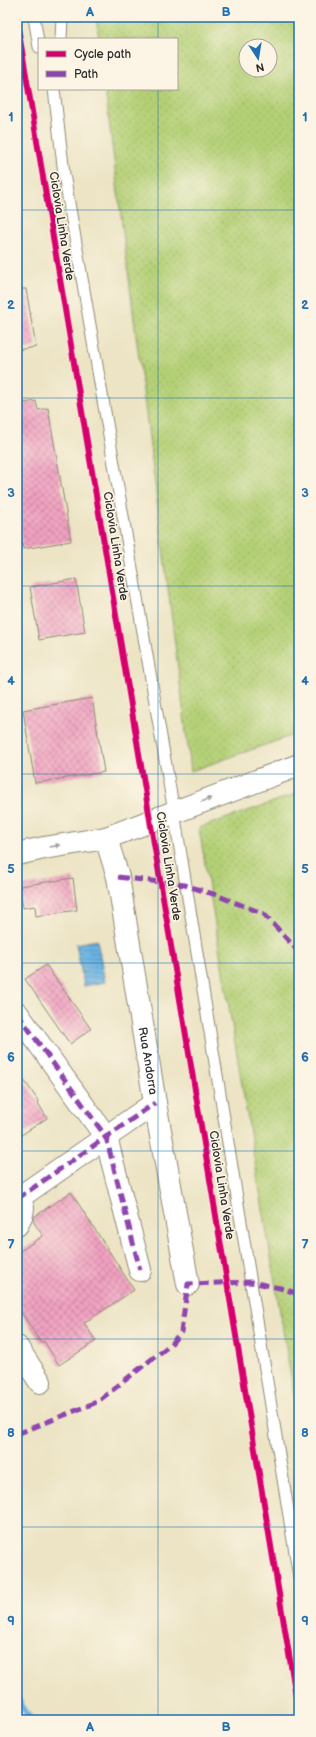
<svg xmlns="http://www.w3.org/2000/svg" width="316" height="1737" viewBox="0 0 316 1737" font-family="'Balsamiq Sans',sans-serif">
<defs>
<pattern id="green-dots" width="8" height="8" patternUnits="userSpaceOnUse"><rect width="8" height="8" fill="#b4d076"/><path d="M2 2h.1M6 6h.1" fill="none" stroke="#9bb366" stroke-width="1.8" stroke-linecap="round"/></pattern>
<pattern id="water-rules" width="6" height="5" patternUnits="userSpaceOnUse"><rect width="6" height="5" fill="#69b4e2"/><path d="M0 2.5h6" fill="none" stroke="#5793b7"/></pattern>
<pattern id="building-cross-hatch" width="8" height="8" patternUnits="userSpaceOnUse"><rect width="8" height="8" fill="#f1a2c1"/><path d="M0 0l8 8M0 8l8-8" fill="none" stroke="#c3849d"/></pattern>
</defs>
<rect width="100%" height="100%" fill="#fcf5e5"/>
<filter id="ink" filterUnits="userSpaceOnUse"><feTurbulence type="fractalNoise" baseFrequency=".025" numOctaves="2"/><feDisplacementMap in="SourceGraphic" scale="8" xChannelSelector="R" yChannelSelector="G"/><feConvolveMatrix kernelMatrix="1 2 1 2 8 2 1 2 1" color-interpolation-filters="sRGB"/></filter>
<filter id="wash" filterUnits="userSpaceOnUse"><feTurbulence type="fractalNoise" baseFrequency=".012" numOctaves="4" result="noise"/><feDisplacementMap in="SourceGraphic" scale="16" xChannelSelector="R" yChannelSelector="G"/><feGaussianBlur stdDeviation="0.9" result="paint"/><feColorMatrix in="noise" values="0 0 0 0 0 0 0 0 0 0 0 0 0 0 0 0 0 1.4 0 .05"/><feComposite in="paint" operator="in"/></filter>
<g filter="url(#wash)">
<rect width="100%" height="100%" fill="#ece4c4"/>
<g fill="url(#green-dots)" stroke="#707e50" fill-rule="evenodd">
<path d="M96,17H299V733L191,771L105,89H177V39H99ZM246,46H270V70H246Z"/>
<polygon points="299,793 299,1425 199,828"/>
</g>
<polygon fill="url(#water-rules)" stroke="#4a7086" points="97,940 105,982 84,986 76,944"/>
<g fill="none" stroke-linecap="round" stroke-linejoin="round">
<polyline stroke="#69b4e2" stroke-width="6" points="17,1698 31,1720"/>
</g>
<g id="blocks">
<g fill="url(#building-cross-hatch)">
<polygon points="17,289 26,289 36,347 17,350"/>
<polygon points="36,401 38,410 48,408 71,541 23,549 17,510 17,404"/>
<polygon points="76,579 85,632 39,640 30,587"/>
<polygon points="92,698 104,772 35,783 23,710"/>
<polygon points="73,878 77,910 36,916 35,906 23,908 20,886"/>
<polygon points="46,965 91,1029 70,1044 25,979"/>
<polygon points="17,1070 39,1102 38,1103 47,1118 17,1138"/>
<polygon points="71,1192 134,1290 84,1323 96,1341 59,1365 44,1341 41,1343 17,1306 17,1253 43,1236 33,1221 34,1217"/>
</g>
</g>
</g>
<g filter="url(#ink)">
<use href="#blocks" fill-opacity="0" stroke="#8c8878" stroke-width="1"/>
<g fill="none" stroke-linecap="round" stroke-linejoin="round">
<defs>
<g id="lane">
<polyline points="34,17 39,47"/>
<polyline points="61,39 62,17"/>
<polyline points="54,89 64,174 174,812 299,1577"/>
</g>
<g id="street">
<path id="s1" d="M106,838L118,877L155,1103L188,1284"/>
<polyline points="17,854 44,848 106,838 299,765"/>
<polyline points="17,1013 106,1137 140,1270"/>
<polyline points="17,1199 155,1103"/>
<polyline points="17,1201 23,1208 22,1214 17,1225"/>
<polyline points="17,1347 40,1382"/>
</g>
</defs>
<use href="#lane" stroke="#8c8878" stroke-width="13"/>
<use href="#street" stroke="#8c8878" stroke-width="24"/>
<use href="#lane" stroke="#fff" stroke-width="11"/>
<use href="#street" stroke="#fff" stroke-width="22"/>
<g stroke="#8e44ad" stroke-width="5" stroke-dasharray="10 5" stroke-linecap="butt">
<polyline points="118,877 185,885 216,895 264,914 299,952"/>
<polyline points="17,1013 106,1137 140,1270"/>
<polyline points="17,1199 155,1103"/>
<polyline points="17,1434 97,1402 170,1345 181,1332 188,1284 251,1282 280,1288 299,1294"/>
</g>
<defs>
<polyline id="cycleway" points="17,21 299,1714"/>
</defs>
<use href="#cycleway" stroke="#fcf5e5" stroke-width="8"/>
<use href="#cycleway" stroke="#d6006c" stroke-width="6"/>
</g>
<defs><path id="oneway-solid" d="M-6-.8H1V-3.2L6.5 0L1 3.2V.8H-6Z"/></defs>
<g fill="#a0a0a0">
<use href="#oneway-solid" transform="translate(206 800) rotate(-21)"/>
<use href="#oneway-solid" transform="translate(55 846) rotate(-9)"/>
</g>
</g>
<path fill="none" stroke="#1f6fb2" stroke-width="1" stroke-opacity="0.55" d="M158,17V39M158,89V1720M17,210H299M17,398H299M17,586H299M17,774H299M17,963H299M17,1151H299M17,1339H299M17,1527H299"/>
<g text-anchor="middle" stroke-width="3.5" stroke-linejoin="round" paint-order="stroke">
<g font-size="12" fill="#2b2b2b" stroke="#fcf5e5">
<text transform="translate(62 226) rotate(81)" y="4">Ciclovia Linha Verde</text>
<text transform="translate(116 546) rotate(81)" y="4">Ciclovia Linha Verde</text>
<text transform="translate(169 866) rotate(81)" y="4">Ciclovia Linha Verde</text>
<text dy="4" stroke="none"><textPath href="#s1" startOffset="227">Rua Andorra</textPath></text>
<text transform="translate(222 1185) rotate(81)" y="4">Ciclovia Linha Verde</text>
</g>
</g>
<rect width="316" height="1737" fill="none" stroke="#fcf5e5" stroke-width="44"/>
<rect x="38" y="38" width="140" height="52" fill="#fcf5e5" stroke="#a8a49b"/>
<rect x="46" y="51" width="20" height="6" fill="#d6006c" stroke="#a8a49b"/>
<text x="74" y="58" font-size="12" fill="#2b2b2b">Cycle path</text>
<rect x="46" y="71" width="20" height="6" fill="#8e44ad" stroke="#a8a49b"/>
<text x="74" y="78" font-size="12" fill="#2b2b2b">Path</text>
<g transform="translate(258 58) rotate(168)"><circle r="19" fill="#fcf5e5" stroke="#a8a49b"/>
<path d="M0-3L7 15L0 10L-7 15Z" fill="#1f6fb2"/>
<text y="-6" font-size="11" font-weight="bold" text-anchor="middle" fill="#2b2b2b">N</text>
</g>
<rect x="22" y="22" width="272" height="1693" fill="none" stroke="#1f6fb2" stroke-width="1.5"/>
<g font-size="13" text-anchor="middle" font-weight="bold" fill="#1f6fb2">
<text x="90" y="16">A</text>
<text x="226" y="16">B</text>
<text x="11" y="121">1</text>
<text x="305" y="121">1</text>
<text x="11" y="309">2</text>
<text x="305" y="309">2</text>
<text x="11" y="497">3</text>
<text x="305" y="497">3</text>
<text x="11" y="685">4</text>
<text x="305" y="685">4</text>
<text x="11" y="873">5</text>
<text x="305" y="873">5</text>
<text x="11" y="1061">6</text>
<text x="305" y="1061">6</text>
<text x="11" y="1249">7</text>
<text x="305" y="1249">7</text>
<text x="11" y="1437">8</text>
<text x="305" y="1437">8</text>
<text x="11" y="1625">9</text>
<text x="305" y="1625">9</text>
<text x="90" y="1731">A</text>
<text x="226" y="1731">B</text>
</g>
</svg>
